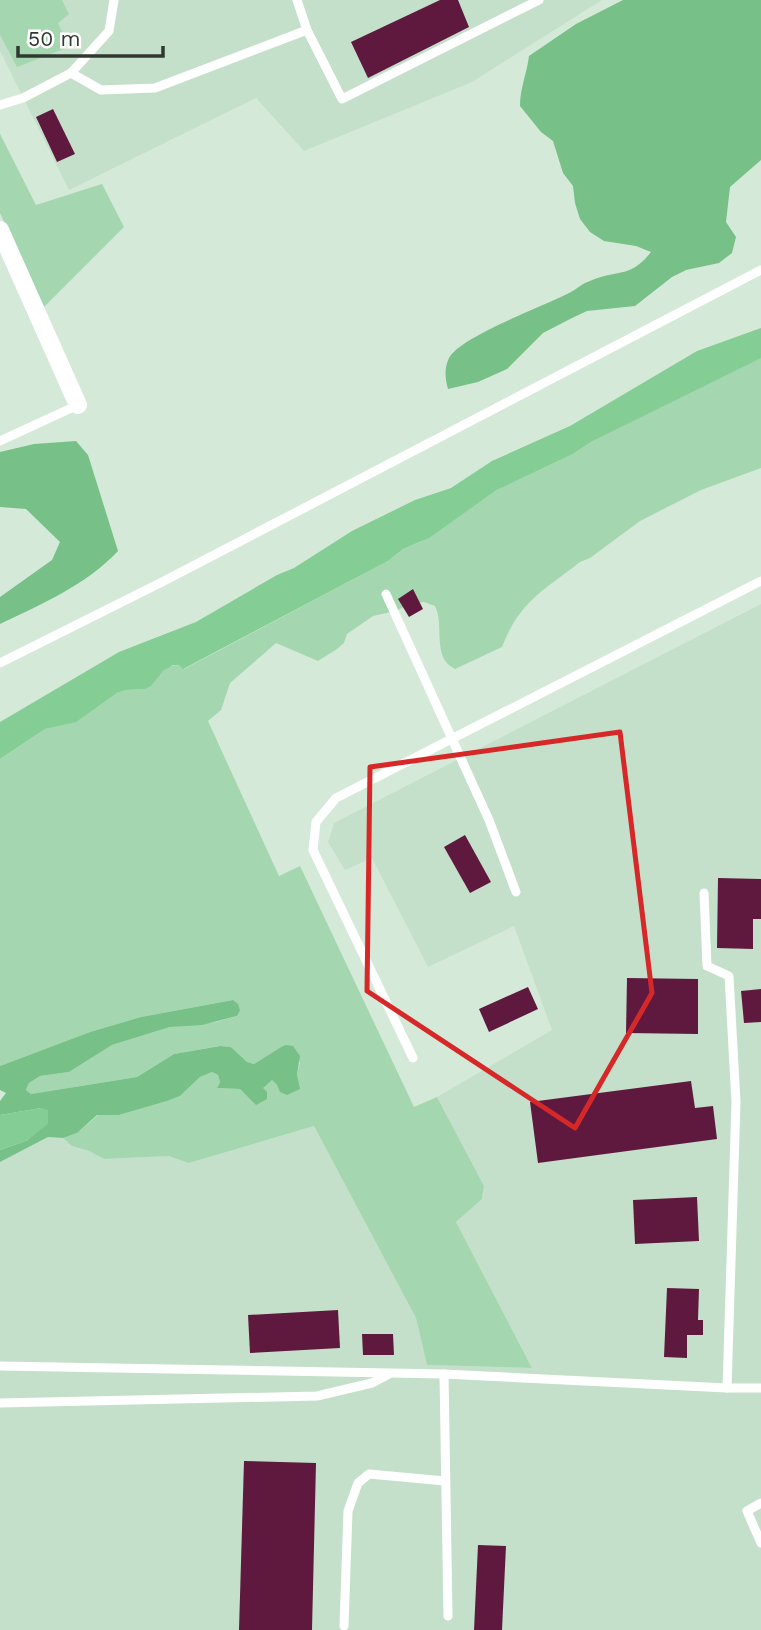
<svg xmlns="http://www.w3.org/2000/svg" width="761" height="1630" viewBox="0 0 761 1630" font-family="'Work Sans',sans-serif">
<rect width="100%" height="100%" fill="#d5e9d8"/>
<g fill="#c5e0ca">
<polygon points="0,0 602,0 472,82 304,151 256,98 69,190 0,51"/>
<polygon points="761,604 761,1630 0,1630 0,1162 48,1137 63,1138 72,1146 89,1151 104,1159 168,1156 189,1163 314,1126 416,1318 427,1365 532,1368 456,1222 482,1199 484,1186 437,1097 552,1030 514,926 428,967 372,858 345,870 328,842 334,823"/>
</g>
<g fill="#a4d7af">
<polygon points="0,0 62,0 69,14 58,23 69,47 17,67 0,35"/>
<polygon points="0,134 36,205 102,184 124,227 44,307 0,213"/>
<path d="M761,357V468L701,490L640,521L590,558L580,562C543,591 520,601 502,647L455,669C431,657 445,626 435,606L424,602L413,603L395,611L373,616L347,634L344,643L337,649L318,661L276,643L230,683L221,710L208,721L279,876L300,866L414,1107L437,1097L484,1186L482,1199L456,1222L532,1368L427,1365L416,1318L314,1126L189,1163L168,1156L104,1159L89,1151L72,1146L63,1138L77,1133L98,1115H119L167,1101L180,1096L200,1077L212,1072L218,1075L220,1082L217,1088L240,1089L251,1099L266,1083L272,1080L277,1085L297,1075L300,1062L281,1047L254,1064L247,1062L231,1047L219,1046L174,1054L137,1077L31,1094L26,1090L29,1083L40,1076L69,1072L112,1045L170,1027L216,1022L237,1016L233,1000L141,1017L90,1032L0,1066V759L45,729L76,721L117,693L126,690L145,689C155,679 164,665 179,665L184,669L388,561L403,549L420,542L495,491L573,454L591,442Z"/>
</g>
<g fill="#77c088">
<path d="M623,0H761V160L730,187L726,222L736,237L732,253L719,263L686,270L672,277L635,306L587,311L572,318L543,333L507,369L478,382L448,389C445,378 444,369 449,358C461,336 547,305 571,292C578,288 583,283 590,281C617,269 630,279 651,252L636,246L604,241L590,232L580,219L575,203L573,186L563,173L553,141L541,132L520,106C520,88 527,73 529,56L576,24Z"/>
<path d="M76,441L88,455L118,551C86,585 42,604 0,624V597L52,560L60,542L26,509L0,507V452L34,444Z"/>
<polygon points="233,1000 238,1004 240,1010 237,1016 202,1025 170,1027 112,1045 69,1072 40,1076 29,1083 26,1090 31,1094 137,1077 174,1054 220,1046 231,1047 247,1062 254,1064 281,1047 286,1045 293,1046 300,1056 297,1075 300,1089 287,1095 280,1092 277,1085 272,1080 263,1088 267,1092 267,1099 256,1105 240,1089 217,1088 220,1082 218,1075 212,1072 200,1077 180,1096 167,1101 119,1115 97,1115 77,1133 63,1138 48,1137 0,1162 0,1150 28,1140 41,1108 0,1115 0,1101 6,1093 0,1090 0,1066 90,1032 141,1017"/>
</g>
<g fill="#84cd95">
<polygon points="761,328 761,358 591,442 573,454 495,491 429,538 403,549 388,561 183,669 179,665 173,665 163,671 151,686 145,689 126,690 117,693 76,722 45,729 0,759 0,722 119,652 196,622 277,575 294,568 352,531 415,500 451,488 492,461 570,426 697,351"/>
<polygon points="41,1108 48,1110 48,1124 28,1140 0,1150 0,1115"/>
</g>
<g fill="#5f193f">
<polygon points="440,0 458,0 469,27 368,78 351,42"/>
<polygon points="53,109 75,154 57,162 36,117"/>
<polygon points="413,589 423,609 409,617 398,599"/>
<polygon points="465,835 491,882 470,893 444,847"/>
<polygon points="718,878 761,879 761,919 753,919 753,949 717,948"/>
<polygon points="627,978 698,979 698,1034 626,1033"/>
<polygon points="528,987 538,1009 489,1032 479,1009"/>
<polygon points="761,989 761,1022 744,1023 741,991"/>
<polygon points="691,1081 695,1108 713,1106 717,1139 538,1163 530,1102"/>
<polygon points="697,1197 699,1241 635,1244 633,1200"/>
<polygon points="667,1288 699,1289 698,1320 703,1320 703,1335 687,1335 687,1358 664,1357"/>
<polygon points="338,1310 340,1348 250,1353 248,1315"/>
<polygon points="362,1334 393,1334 394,1355 363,1355"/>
<polygon points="244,1461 316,1463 312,1630 239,1630"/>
<polygon points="478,1545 506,1546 502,1630 474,1630"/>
</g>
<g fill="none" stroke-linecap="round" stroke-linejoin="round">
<g stroke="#fff" stroke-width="9">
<polyline points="297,0 307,30 342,99 539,0"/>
<polyline points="71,73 101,90 155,88 307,30"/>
<polyline points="0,105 23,98 71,73 109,31 114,0"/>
<polyline points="0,441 78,405"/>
<polyline points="386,594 489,820 516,892"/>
<polyline points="0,663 164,581 761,270"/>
<polyline points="704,893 707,966 729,976 736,1102 727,1388"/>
<polyline points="413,1058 313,850 316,822 336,798 761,581"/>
<polyline points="0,1366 444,1374 727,1388 761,1388"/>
<polyline points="444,1374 448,1616"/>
<polyline points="0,1403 317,1396 372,1383 389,1374"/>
<polyline points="761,1503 747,1511 761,1543"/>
<polyline points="344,1626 348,1511 358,1483 369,1474 445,1481"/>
</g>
<polyline stroke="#fff" stroke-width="18" points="0,230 78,405"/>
</g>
<path fill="none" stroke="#d62828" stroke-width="5" stroke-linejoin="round" d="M620,732L652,993L575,1128L367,991L370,767Z"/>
<path d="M18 46v10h145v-10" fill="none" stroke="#303831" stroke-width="3.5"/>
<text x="28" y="46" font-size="21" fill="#303831" stroke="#ffffff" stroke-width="5" paint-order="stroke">50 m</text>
</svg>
